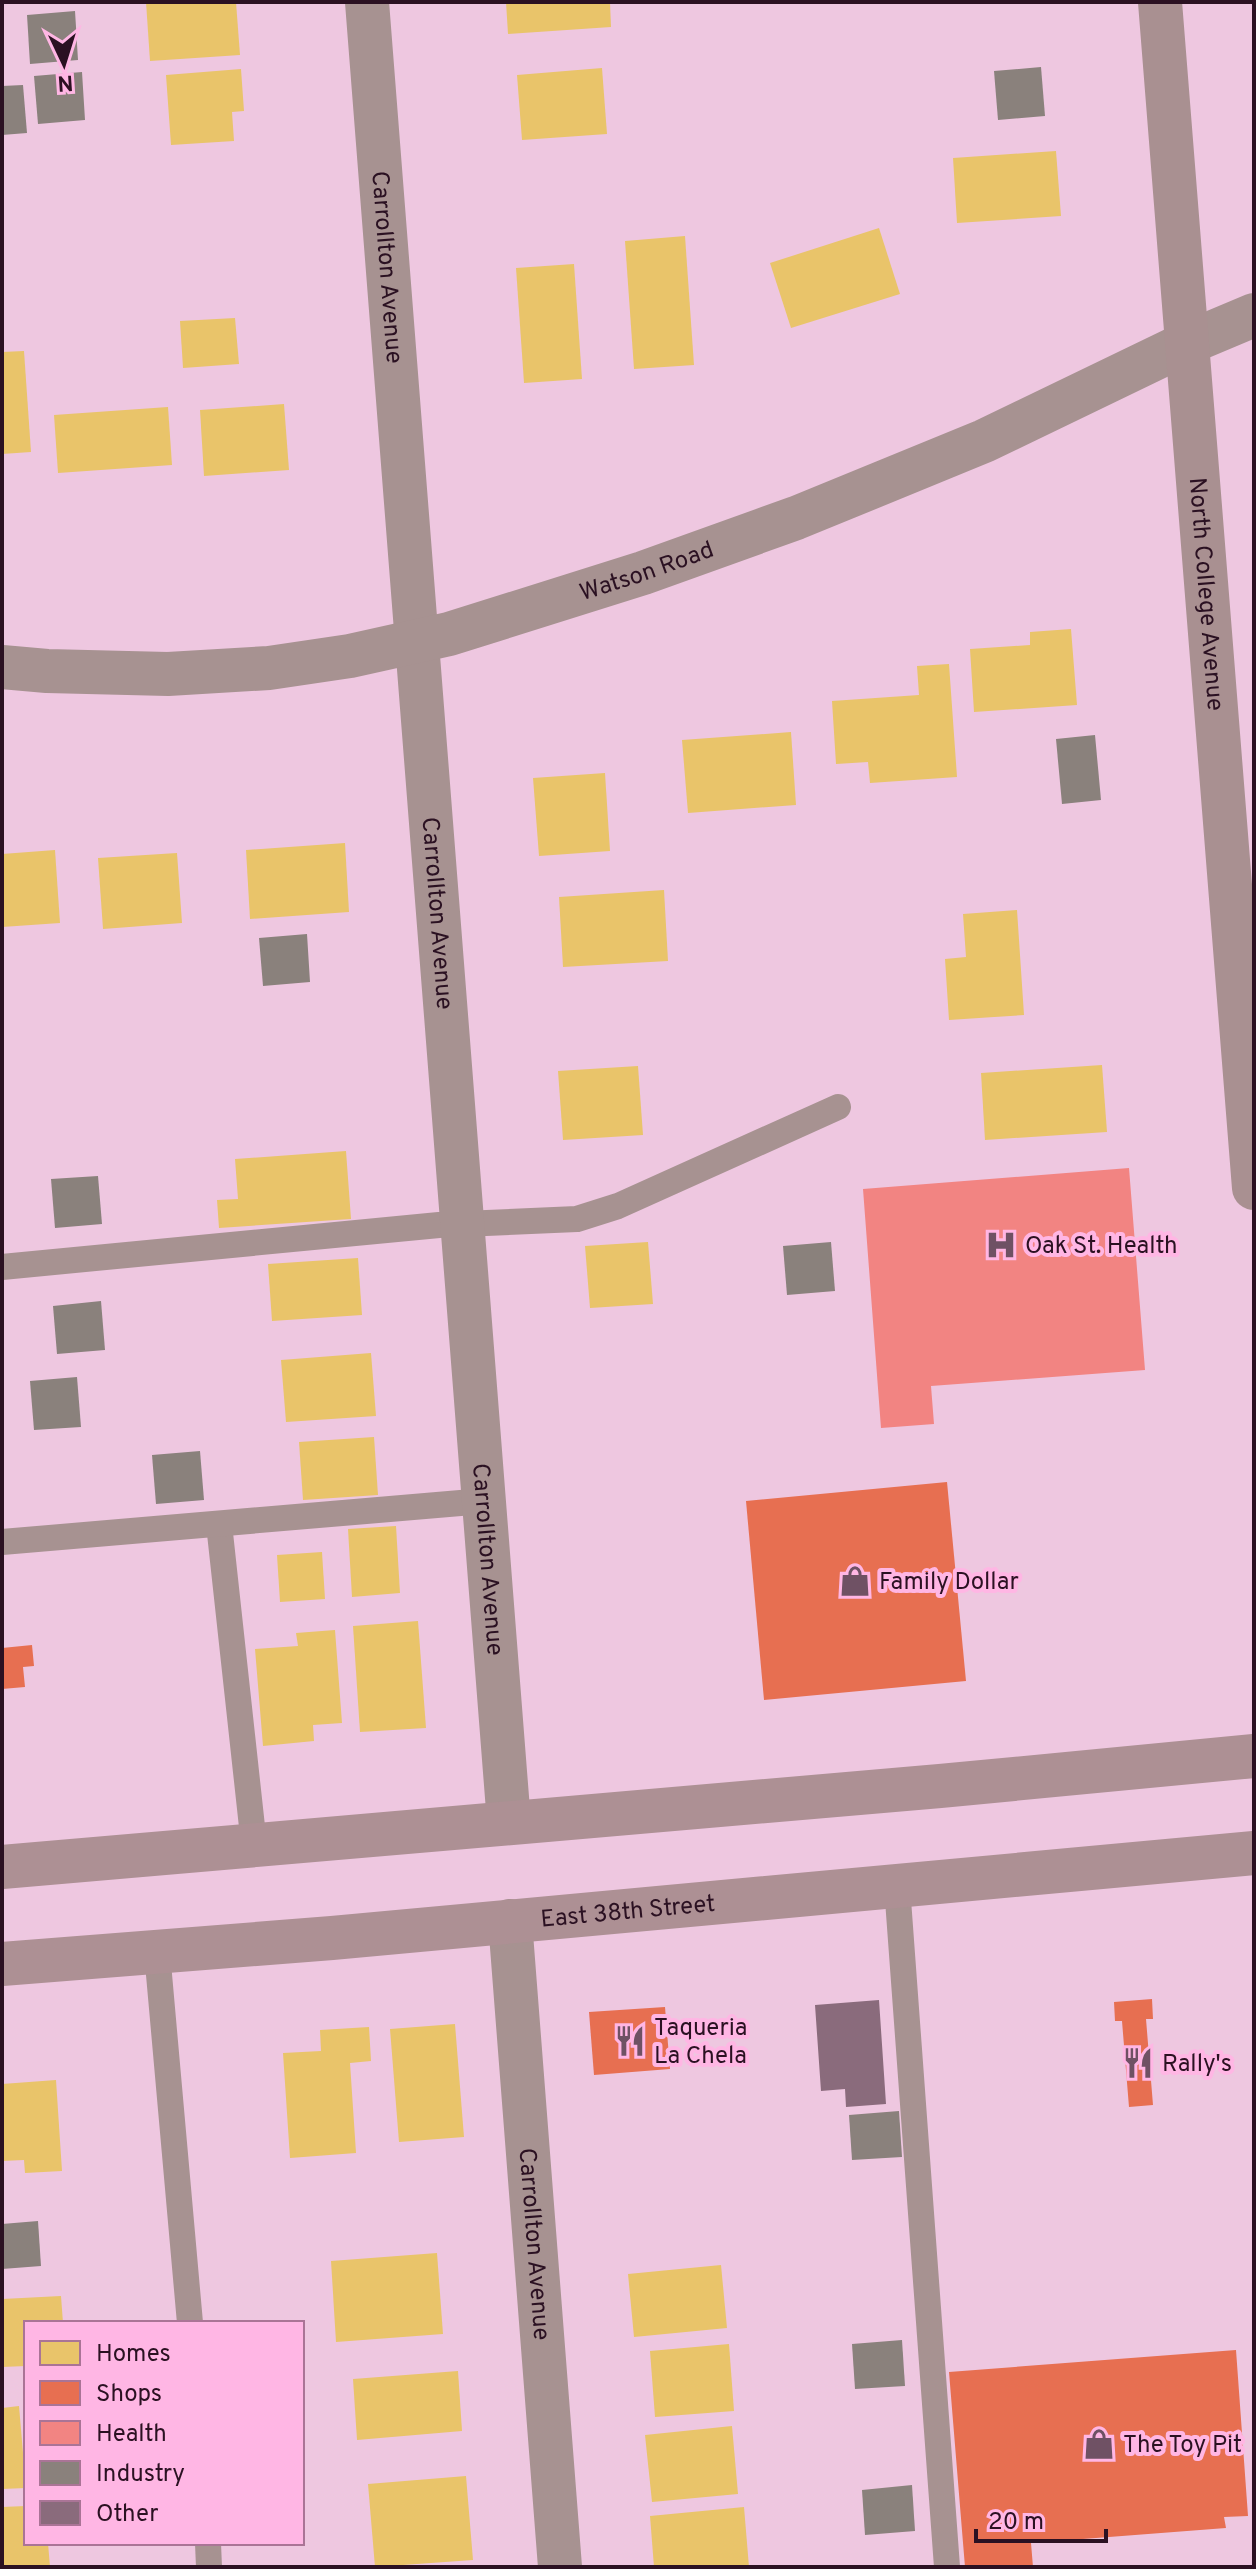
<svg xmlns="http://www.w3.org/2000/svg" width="1256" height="2569" viewBox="0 0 1256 2569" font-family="Overpass,sans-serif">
<rect width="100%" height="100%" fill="#eec7e0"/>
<g fill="#e9c46a">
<polygon points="146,2 236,2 240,55 150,61"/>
<polygon points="506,2 610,2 611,27 508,34"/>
<polygon points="602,68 607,134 522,140 517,75"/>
<polygon points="241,69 244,111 232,112 234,141 171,145 166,75"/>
<polygon points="1056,151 1061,216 957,223 953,158"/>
<polygon points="879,228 900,294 791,328 770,263"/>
<polygon points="685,236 694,365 634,369 625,241"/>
<polygon points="574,264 582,379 524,383 516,268"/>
<polygon points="235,318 239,364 183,368 180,321"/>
<polygon points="24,351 31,452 2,454 2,352"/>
<polygon points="284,404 289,470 204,476 200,410"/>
<polygon points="168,407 172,465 58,473 54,415"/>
<polygon points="1071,629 1077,705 974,712 970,649 1030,645 1030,632"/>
<polygon points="949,664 957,777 870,783 868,762 836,764 832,701 919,695 917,666"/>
<polygon points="791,732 796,805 688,813 682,740"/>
<polygon points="605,773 610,851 539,856 533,778"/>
<polygon points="345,843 349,912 250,919 246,850"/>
<polygon points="55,850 60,923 2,927 2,854"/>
<polygon points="177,853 182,923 103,929 98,858"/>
<polygon points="664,890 668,961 563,967 559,897"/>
<polygon points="1017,910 1024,1015 949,1020 945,959 966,957 963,914"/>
<polygon points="1102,1065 1107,1132 985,1140 981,1073"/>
<polygon points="638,1066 643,1135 563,1140 558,1071"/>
<polygon points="346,1151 351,1219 219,1228 217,1200 238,1199 235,1159"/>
<polygon points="648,1242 653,1304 590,1308 585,1246"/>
<polygon points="358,1258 362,1315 272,1321 268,1264"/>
<polygon points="371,1353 376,1416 286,1422 281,1360"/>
<polygon points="374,1437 378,1495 303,1500 299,1442"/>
<polygon points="396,1526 400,1593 352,1597 348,1529"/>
<polygon points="322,1552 325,1599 280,1602 277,1555"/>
<polygon points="418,1621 426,1728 360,1732 353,1626"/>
<polygon points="335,1630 342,1723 313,1725 314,1741 263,1746 255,1649 298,1646 296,1633"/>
<polygon points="455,2024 464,2137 399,2142 390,2029"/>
<polygon points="369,2027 371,2061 350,2063 356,2153 290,2158 283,2053 321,2051 320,2030"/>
<polygon points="56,2080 62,2171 25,2173 24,2160 2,2161 2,2084"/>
<polygon points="437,2253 443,2334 336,2342 331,2261"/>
<polygon points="721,2265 727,2328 634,2337 628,2274"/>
<polygon points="61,2296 63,2323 26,2323 26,2366 2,2367 2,2299"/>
<polygon points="729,2344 734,2411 655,2417 650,2351"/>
<polygon points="458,2371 462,2431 357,2440 353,2379"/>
<polygon points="19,2406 26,2488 2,2489 2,2408"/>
<polygon points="732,2426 738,2494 652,2502 645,2435"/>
<polygon points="466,2476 473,2560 375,2567 368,2484"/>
<polygon points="26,2506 26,2543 48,2543 50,2567 2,2567 2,2507"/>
<polygon points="744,2507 749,2567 654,2567 650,2516"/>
</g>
<g fill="#e76f51">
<polygon points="947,1482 966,1681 764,1700 746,1501"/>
<polygon points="32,1645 34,1666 23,1667 25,1687 2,1689 2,1648"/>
<polygon points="1152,1999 1153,2019 1146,2019 1153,2105 1129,2107 1122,2021 1115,2021 1114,2002"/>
<polygon points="665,2007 670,2069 594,2075 589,2012"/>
<polygon points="1236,2350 1248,2516 1224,2517 1226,2528 1031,2543 1033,2567 965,2567 949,2372"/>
</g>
<polygon fill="#f28482" points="1129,1168 1145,1370 931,1386 934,1424 881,1428 863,1189"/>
<g fill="#8a817c">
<polygon points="75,11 78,60 30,64 27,15"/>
<polygon points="1041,67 1045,116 998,120 994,71"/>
<polygon points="82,72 85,120 38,124 34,76"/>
<polygon points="23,85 27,133 2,135 2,86"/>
<polygon points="1095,735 1101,800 1062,804 1056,739"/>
<polygon points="307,934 310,982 263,986 259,938"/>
<polygon points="98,1176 102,1224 55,1228 51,1179"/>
<polygon points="831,1242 835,1291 787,1295 783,1246"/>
<polygon points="101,1301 105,1350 57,1354 53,1306"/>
<polygon points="77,1377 81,1427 34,1430 30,1381"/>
<polygon points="200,1451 204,1500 156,1504 152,1455"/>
<polygon points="899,2111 902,2157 852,2160 849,2115"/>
<polygon points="38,2221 41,2266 2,2269 2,2224"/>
<polygon points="902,2340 905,2386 855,2389 852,2344"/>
<polygon points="912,2485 915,2531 865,2535 862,2490"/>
</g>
<polygon fill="#8a6b7c" points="879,2000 886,2104 846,2107 845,2089 821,2091 815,2005"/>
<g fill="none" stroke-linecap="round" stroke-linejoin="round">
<g stroke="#a79291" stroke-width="26">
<polyline points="2,1267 439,1225 577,1219 618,1206 838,1107"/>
<polyline points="219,1524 254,1845"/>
<polyline points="2,1542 484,1501"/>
<polyline points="897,1886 947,2567"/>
<polyline points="157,1952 190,2323"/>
<polyline points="208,2543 209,2567"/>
</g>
<g stroke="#a79291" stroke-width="44">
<path id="s1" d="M367,2L509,1823"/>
<path id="s2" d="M2,667L47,671L168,674L269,668L350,656L449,634L643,573L796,518L984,441L1185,344L1254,315"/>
<path id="s3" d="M510,1921L560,2567"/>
</g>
<path stroke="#a99091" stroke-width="44" id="s4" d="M1160,2L1254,1188"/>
<g stroke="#ad9094" stroke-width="44">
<polyline points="2,1867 940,1786 1254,1756"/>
<path id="s5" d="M2,1964L332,1938L1254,1853"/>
</g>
</g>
<defs>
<symbol id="hospital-bare" viewBox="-9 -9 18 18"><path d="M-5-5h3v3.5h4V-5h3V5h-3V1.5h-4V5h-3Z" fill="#6f5164" stroke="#ffb6e4" stroke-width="2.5" paint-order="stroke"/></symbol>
<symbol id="shop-bare" viewBox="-9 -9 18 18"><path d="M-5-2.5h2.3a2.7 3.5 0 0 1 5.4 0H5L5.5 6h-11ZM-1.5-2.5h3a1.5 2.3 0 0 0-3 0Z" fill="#6f5164" stroke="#ffb6e4" stroke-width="2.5" paint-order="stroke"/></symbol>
<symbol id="restaurant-bare" viewBox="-9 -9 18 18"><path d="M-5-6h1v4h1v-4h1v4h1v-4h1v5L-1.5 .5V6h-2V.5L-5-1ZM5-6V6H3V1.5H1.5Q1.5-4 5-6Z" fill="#6f5164" stroke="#ffb6e4" stroke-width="2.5" paint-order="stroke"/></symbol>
</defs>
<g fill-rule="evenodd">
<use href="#hospital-bare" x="979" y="1223" width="44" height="44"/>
<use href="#shop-bare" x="833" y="1559" width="44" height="44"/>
<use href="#restaurant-bare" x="608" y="2019" width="44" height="44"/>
<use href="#restaurant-bare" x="1116" y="2041" width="44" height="44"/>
<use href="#shop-bare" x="1077" y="2422" width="44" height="44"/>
</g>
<g text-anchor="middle" stroke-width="8" stroke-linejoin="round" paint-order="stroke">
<g font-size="24" fill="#2b1122" stroke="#ffb6e4">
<text dy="8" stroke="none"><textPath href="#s1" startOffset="266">Carrollton Avenue</textPath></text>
<text dy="8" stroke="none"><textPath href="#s2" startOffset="658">Watson Road</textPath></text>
<text dy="8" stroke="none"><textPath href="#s4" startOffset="594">North College Avenue</textPath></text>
<text dy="8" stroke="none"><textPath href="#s1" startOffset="914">Carrollton Avenue</textPath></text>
<text dy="8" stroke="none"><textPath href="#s1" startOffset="1562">Carrollton Avenue</textPath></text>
<text dy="8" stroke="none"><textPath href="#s5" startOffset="628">East 38th Street</textPath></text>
<text dy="8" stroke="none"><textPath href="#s3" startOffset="324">Carrollton Avenue</textPath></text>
</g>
<g font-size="24" fill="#2b1122" stroke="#ffb6e4" text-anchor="start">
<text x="1025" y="1253">Oak St. Health</text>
<text x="879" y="1589">Family Dollar</text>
<text x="654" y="2035">Taqueria<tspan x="654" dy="28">La Chela</tspan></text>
<text x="1162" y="2071">Rally's</text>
<text x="1123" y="2452">The Toy Pit</text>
</g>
</g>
<rect width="1256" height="2569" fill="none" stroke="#2b1122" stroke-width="8"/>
<rect x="24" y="2321" width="280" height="224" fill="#ffb6e4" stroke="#aa7496" stroke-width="2"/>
<rect x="40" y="2341" width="40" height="24" fill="#e9c46a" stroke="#aa7496" stroke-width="2"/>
<text x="96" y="2361" font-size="24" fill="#2b1122">Homes</text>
<rect x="40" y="2381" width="40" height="24" fill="#e76f51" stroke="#aa7496" stroke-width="2"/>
<text x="96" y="2401" font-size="24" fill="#2b1122">Shops</text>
<rect x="40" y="2421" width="40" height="24" fill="#f28482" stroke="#aa7496" stroke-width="2"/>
<text x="96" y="2441" font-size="24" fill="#2b1122">Health</text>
<rect x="40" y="2461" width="40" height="24" fill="#8a817c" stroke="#aa7496" stroke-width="2"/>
<text x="96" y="2481" font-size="24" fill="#2b1122">Industry</text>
<rect x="40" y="2501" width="40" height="24" fill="#8a6b7c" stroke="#aa7496" stroke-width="2"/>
<text x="96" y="2521" font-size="24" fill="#2b1122">Other</text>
<g transform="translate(64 64) rotate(176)" stroke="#ffb6e4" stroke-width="6" paint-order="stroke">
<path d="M0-6L14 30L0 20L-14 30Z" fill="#2b1122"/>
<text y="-12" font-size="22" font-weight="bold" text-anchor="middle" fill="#2b1122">N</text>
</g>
<path d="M976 2529v12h130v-12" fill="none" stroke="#2b1122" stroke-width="4"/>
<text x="988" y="2529" font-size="24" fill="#2b1122" stroke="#ffb6e4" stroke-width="6" paint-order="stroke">20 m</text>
</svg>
